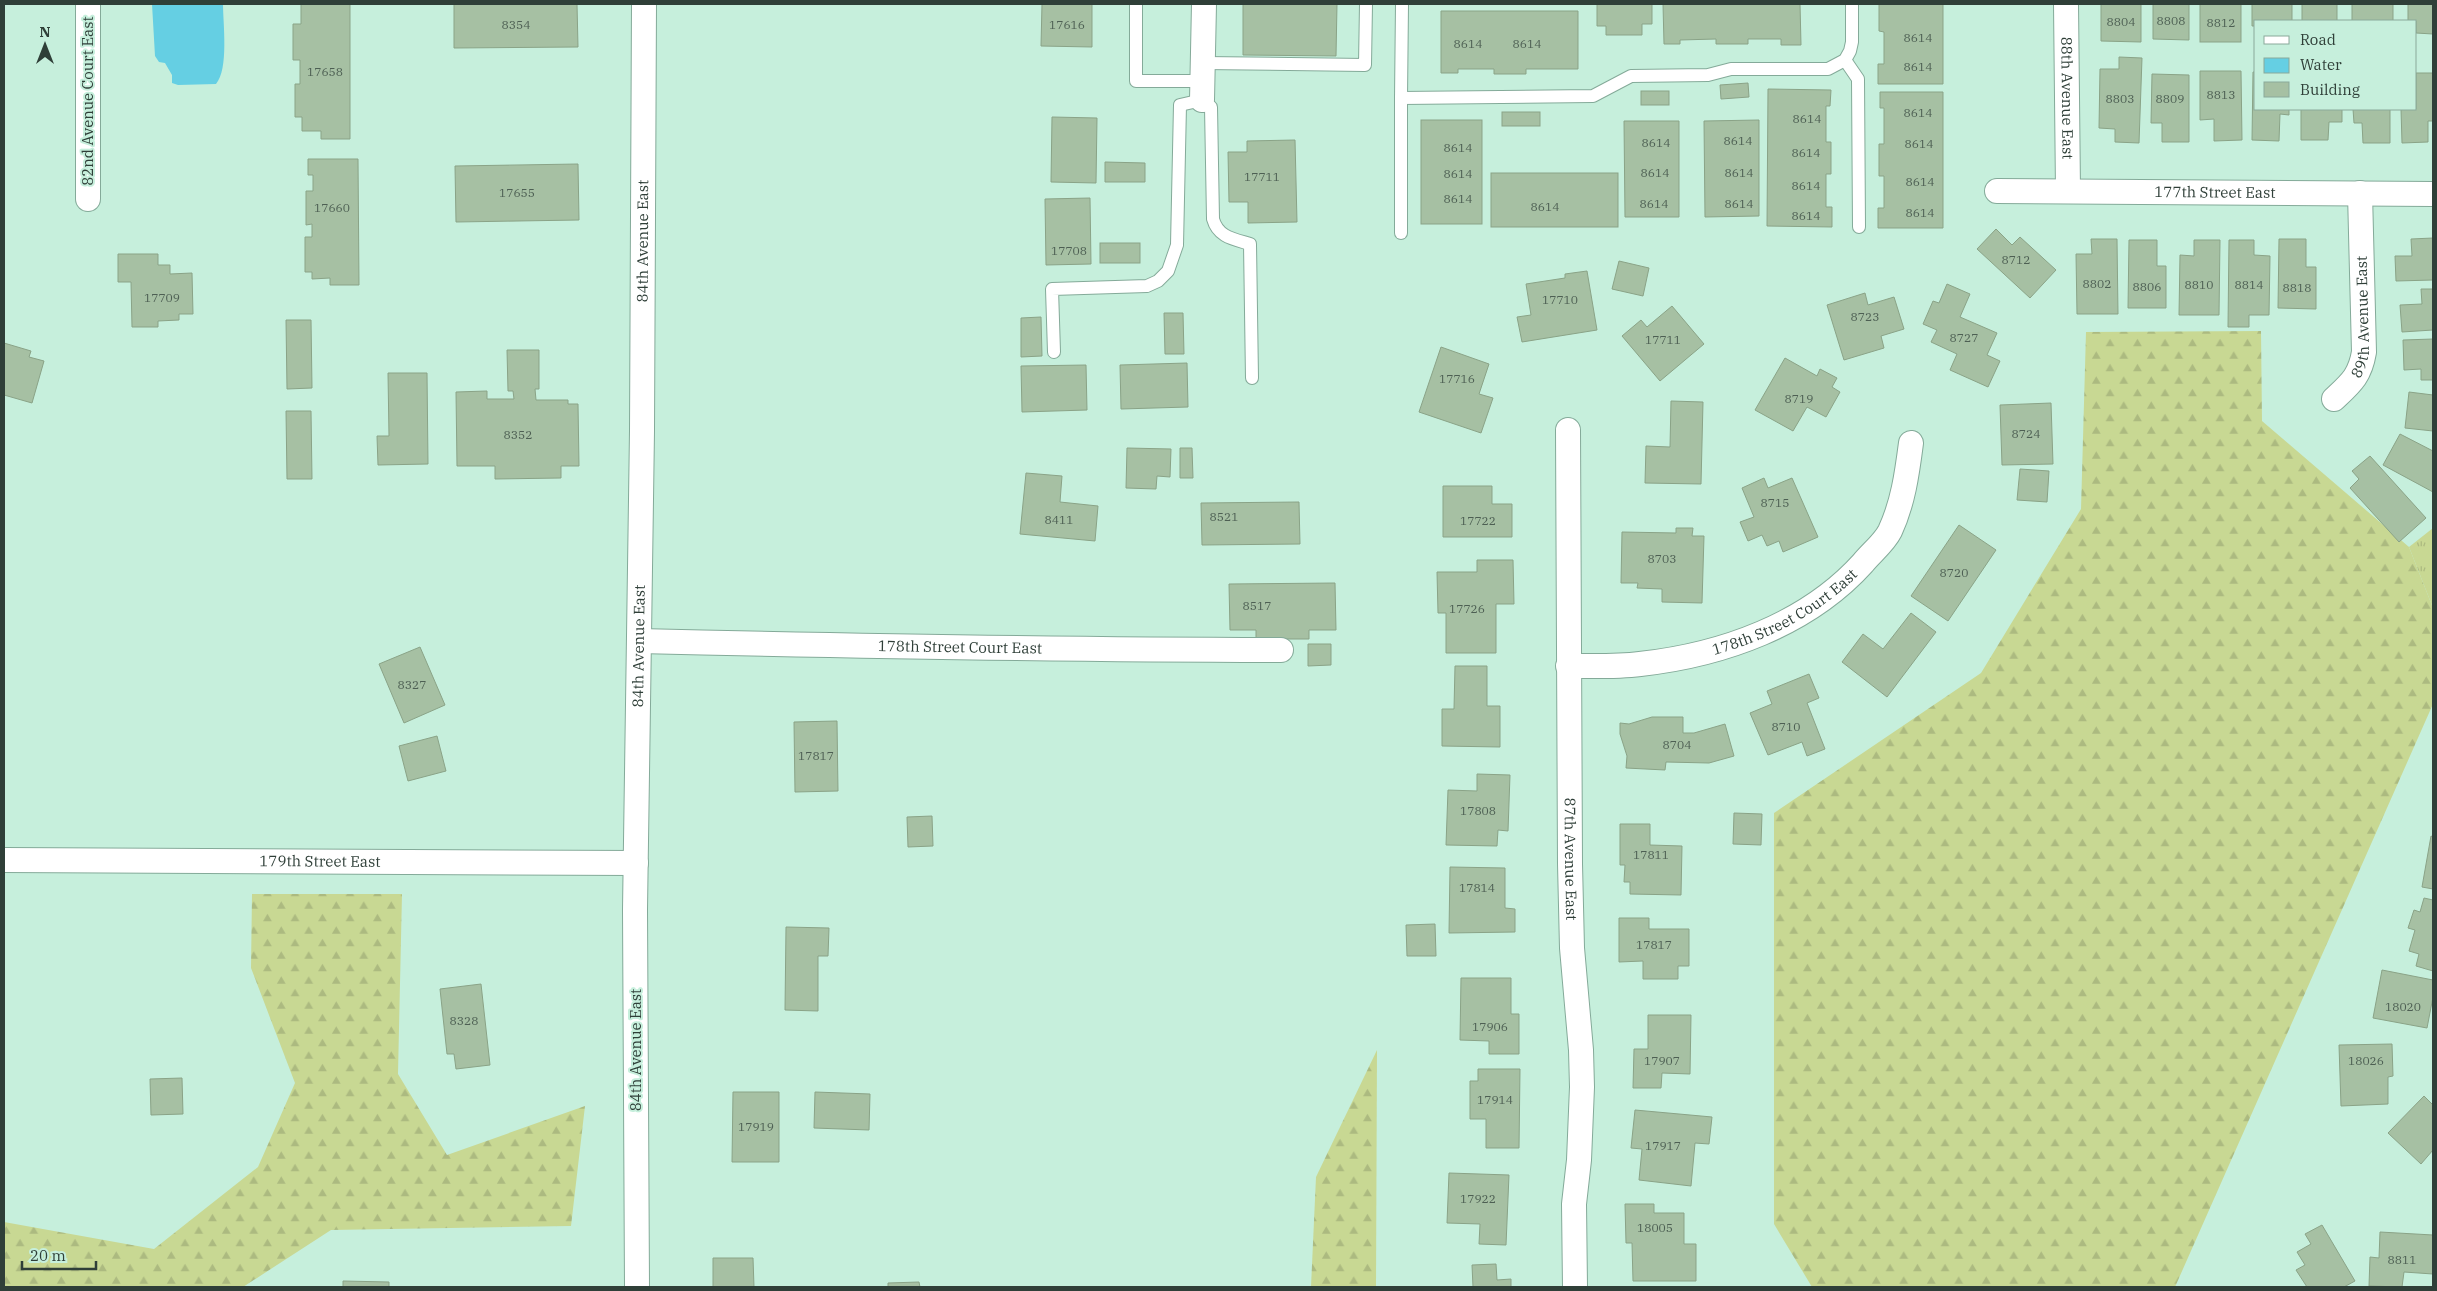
<svg xmlns="http://www.w3.org/2000/svg" width="2437" height="1291" viewBox="0 0 2437 1291" font-family="'IBM Plex Serif',serif">
<defs>
<pattern id="grass-tufts" width="24" height="20" patternUnits="userSpaceOnUse" patternTransform="scale(1.25)"><rect width="24" height="20" fill="#c8d893"/><path d="M3 7l-1-3M5 7V3M7 7l1-3M15 17l-1-3M17 17v-4M19 17l1-3" fill="none" stroke="#acba80"/></pattern>
<pattern id="forest-firs" width="22" height="20" patternUnits="userSpaceOnUse" patternTransform="scale(1.25)"><rect width="22" height="20" fill="#c8d893"/><path d="M5 1l3.5 6h-7zM16 11l3.5 6h-7z" fill="#acba80"/></pattern>
</defs>
<rect width="100%" height="100%" fill="#c6efdc"/>
<polygon fill="url(#grass-tufts)" points="2433,528 2433,608 2409,547"/>
<g fill="url(#forest-firs)">
<polygon points="2261,331 2262,421 2409,547 2433,608 2433,704 2175,1287 1812,1287 1774,1224 1774,813 1981,673 2081,509 2086,332"/>
<polygon points="252,894 402,894 398,1074 447,1155 585,1106 571,1226 331,1230 243,1287 4,1287 4,1222 154,1249 258,1167 295,1083 251,968"/>
<polygon points="1377,1050 1376,1287 1311,1287 1316,1177"/>
</g>
<path fill="#65cfe3" d="M152,4H223C223,24 229,69 216,84L178,85L172,83V75L165,63L159,62L155,56Z"/>
<g fill="#a6c0a3" stroke="#8aa387">
<polygon points="301,4 350,4 350,139 321,139 321,131 302,131 302,117 295,117 295,84 300,84 300,60 293,60 293,24 301,24"/>
<polygon points="454,4 577,4 578,47 454,48"/>
<polygon points="1042,4 1092,4 1092,47 1041,46"/>
<polygon points="1243,4 1337,4 1336,56 1243,55"/>
<polygon points="1597,4 1652,4 1652,24 1642,24 1642,35 1606,35 1606,26 1597,26"/>
<polygon points="1663,4 1800,4 1801,45 1781,45 1781,39 1748,39 1748,44 1716,44 1716,39 1680,40 1680,44 1664,44"/>
<polygon points="1879,4 1943,4 1943,84 1878,84 1878,64 1884,64 1884,32 1879,31"/>
<polygon points="2101,4 2141,4 2141,42 2101,41"/>
<polygon points="2153,4 2189,4 2189,40 2153,39"/>
<rect x="2200" y="4" width="41" height="38"/>
<polygon points="2252,4 2292,4 2292,21 2256,21 2256,26 2252,26"/>
<rect x="2302" y="4" width="35" height="17"/>
<rect x="2352" y="4" width="41" height="17"/>
<polygon points="2408,4 2433,4 2433,34 2416,33 2416,21 2408,21"/>
<polygon points="1441,11 1578,11 1578,69 1526,69 1526,74 1494,74 1494,69 1458,69 1458,73 1441,73"/>
<polygon points="2119,57 2142,58 2139,143 2115,142 2115,129 2099,128 2100,69 2119,69"/>
<polygon points="2200,71 2241,71 2242,140 2214,141 2214,119 2200,120"/>
<polygon points="2253,72 2256,72 2256,109 2289,109 2289,115 2280,114 2279,141 2252,140"/>
<polygon points="2416,73 2433,73 2433,121 2428,121 2428,142 2402,143 2401,109 2416,109"/>
<polygon points="2152,74 2189,75 2189,142 2162,142 2162,123 2151,123"/>
<polygon points="1748,83 1749,97 1721,99 1720,85"/>
<polygon points="1768,89 1831,90 1830,106 1826,106 1826,142 1831,142 1831,174 1826,174 1826,207 1832,207 1832,227 1767,226"/>
<rect x="1641" y="91" width="28" height="14"/>
<polygon points="1880,92 1943,92 1943,228 1878,228 1878,208 1884,208 1884,176 1879,176 1879,144 1884,144 1884,108 1880,108"/>
<polygon points="2301,109 2342,109 2342,122 2329,122 2328,140 2301,140"/>
<polygon points="2353,109 2390,109 2390,143 2363,143 2362,123 2354,123"/>
<rect x="1502" y="112" width="38" height="14"/>
<polygon points="1052,117 1097,118 1096,183 1051,182"/>
<rect x="1421" y="120" width="61" height="104"/>
<polygon points="1759,120 1759,216 1705,217 1704,121"/>
<polygon points="1624,121 1679,121 1679,217 1625,217"/>
<polygon points="1295,140 1297,222 1248,223 1248,202 1229,202 1228,152 1247,152 1247,141"/>
<polygon points="308,159 358,159 359,285 330,285 330,278 312,279 312,272 305,272 305,237 312,237 312,224 306,225 306,191 313,191 313,175 308,175"/>
<polygon points="1105,162 1145,163 1145,182 1105,182"/>
<polygon points="578,164 579,220 456,222 455,166"/>
<rect x="1491" y="173" width="127" height="54"/>
<polygon points="1090,198 1091,264 1046,265 1045,199"/>
<polygon points="1996,229 2012,245 2020,237 2056,270 2030,298 1977,249"/>
<polygon points="2433,238 2433,280 2396,281 2395,256 2412,256 2411,239"/>
<polygon points="2091,239 2117,239 2118,314 2077,314 2076,254 2092,254"/>
<polygon points="2279,239 2306,239 2306,267 2316,267 2316,309 2278,308"/>
<polygon points="2129,240 2157,240 2157,266 2166,266 2166,308 2128,308"/>
<polygon points="2194,240 2220,240 2219,315 2179,315 2180,255 2194,256"/>
<polygon points="2229,240 2254,240 2254,255 2270,256 2269,315 2249,315 2249,327 2228,327"/>
<rect x="1100" y="243" width="40" height="20"/>
<polygon points="118,254 158,254 158,265 170,265 170,274 192,273 193,314 179,314 179,320 158,321 158,327 132,327 131,282 118,282"/>
<polygon points="1619,261 1649,268 1643,296 1612,289"/>
<polygon points="1587,271 1597,330 1522,342 1517,317 1531,315 1526,284 1565,278 1565,274"/>
<polygon points="1947,284 1970,294 1960,317 1997,333 1987,355 2000,361 1988,387 1950,370 1957,354 1931,342 1937,330 1923,324 1933,301 1939,303"/>
<polygon points="2421,289 2433,289 2433,330 2402,332 2400,305 2422,304"/>
<polygon points="1865,293 1868,305 1894,297 1904,329 1881,336 1884,348 1844,360 1827,305"/>
<polygon points="1672,306 1704,344 1660,381 1622,336 1641,320 1647,327"/>
<polygon points="1164,313 1183,313 1184,354 1165,354"/>
<polygon points="1041,317 1042,356 1021,357 1021,318"/>
<polygon points="286,320 311,320 312,388 287,389"/>
<polygon points="2433,339 2433,380 2421,380 2421,369 2404,370 2403,340"/>
<polygon points="4,343 31,351 29,357 44,361 32,403 4,395"/>
<polygon points="1441,347 1489,364 1479,394 1493,398 1481,433 1419,412"/>
<polygon points="507,350 539,350 539,389 535,389 536,400 568,400 568,404 578,404 579,466 561,466 561,478 495,479 495,466 457,466 456,392 487,391 487,399 514,399 513,391 508,391"/>
<polygon points="1785,358 1817,376 1820,369 1837,378 1832,387 1840,392 1826,417 1807,407 1793,431 1755,410"/>
<polygon points="1187,363 1188,407 1121,409 1120,365"/>
<polygon points="1086,365 1087,410 1022,412 1021,366"/>
<polygon points="388,373 427,373 428,464 378,465 377,436 389,436"/>
<polygon points="2409,392 2433,395 2433,431 2405,428"/>
<polygon points="1671,401 1703,402 1701,484 1645,483 1646,446 1670,447"/>
<polygon points="2051,403 2053,464 2002,465 2000,405"/>
<polygon points="286,411 311,411 312,479 287,479"/>
<polygon points="2400,434 2433,451 2433,492 2383,465"/>
<polygon points="1127,448 1171,449 1170,477 1157,476 1156,489 1126,488"/>
<polygon points="1180,448 1192,448 1193,478 1180,478"/>
<polygon points="2370,456 2426,518 2399,542 2350,488 2359,479 2352,471"/>
<polygon points="2020,469 2049,471 2047,502 2017,500"/>
<polygon points="1026,473 1062,476 1060,502 1098,506 1095,541 1020,534"/>
<polygon points="1764,478 1768,488 1792,478 1818,537 1783,552 1779,541 1767,546 1762,535 1748,541 1740,522 1754,517 1742,488"/>
<polygon points="1443,486 1492,486 1492,504 1512,504 1512,537 1443,537"/>
<polygon points="1299,502 1300,544 1202,545 1201,503"/>
<polygon points="1959,525 1996,550 1948,621 1911,596"/>
<polygon points="1676,528 1693,528 1692,536 1704,536 1702,603 1662,602 1662,589 1637,588 1638,583 1621,583 1622,532 1676,533"/>
<polygon points="1477,560 1513,560 1514,604 1496,604 1496,653 1446,653 1446,613 1438,613 1437,572 1477,572"/>
<polygon points="1335,583 1336,630 1309,630 1309,639 1256,639 1256,630 1230,630 1229,584"/>
<polygon points="1911,613 1936,632 1887,697 1842,662 1863,634 1883,649"/>
<polygon points="1308,644 1331,644 1331,665 1308,666"/>
<polygon points="420,647 445,705 404,723 379,664"/>
<polygon points="1455,666 1487,666 1487,706 1500,706 1500,747 1442,746 1442,709 1454,709"/>
<polygon points="1809,674 1819,698 1807,703 1825,749 1807,756 1802,742 1768,755 1750,713 1772,704 1767,691"/>
<polygon points="1652,717 1683,717 1683,733 1694,733 1725,724 1734,756 1709,763 1666,762 1665,770 1626,768 1627,756 1620,734 1620,723 1629,724"/>
<polygon points="837,721 838,791 795,792 794,722"/>
<polygon points="437,736 446,771 408,781 399,746"/>
<polygon points="1477,774 1510,775 1508,831 1498,830 1497,846 1446,845 1448,790 1477,791"/>
<polygon points="1734,813 1762,814 1761,845 1733,844"/>
<polygon points="932,816 933,846 908,847 907,817"/>
<polygon points="1620,824 1650,824 1650,845 1682,846 1681,895 1630,894 1630,882 1624,882 1625,865 1620,865"/>
<polygon points="2431,836 2433,837 2433,889 2422,887"/>
<polygon points="1450,867 1505,868 1505,908 1515,909 1515,932 1449,933"/>
<polygon points="2424,898 2433,900 2433,971 2416,966 2419,954 2409,951 2415,930 2408,928 2414,910 2420,912"/>
<polygon points="1619,918 1649,918 1649,929 1689,929 1689,966 1678,966 1678,979 1643,979 1643,961 1619,962"/>
<polygon points="1435,924 1436,956 1407,956 1406,925"/>
<polygon points="786,927 829,928 828,956 818,956 818,1011 785,1010"/>
<polygon points="2382,970 2433,980 2433,997 2427,1028 2373,1018"/>
<polygon points="1461,978 1511,978 1511,1014 1519,1014 1519,1054 1489,1054 1489,1041 1460,1040"/>
<polygon points="481,984 490,1065 456,1069 454,1054 447,1054 440,989"/>
<polygon points="1648,1015 1691,1015 1690,1074 1662,1073 1661,1088 1633,1088 1634,1049 1648,1049"/>
<polygon points="2392,1044 2393,1076 2388,1077 2388,1104 2341,1106 2339,1045"/>
<polygon points="1478,1069 1520,1069 1519,1148 1486,1148 1486,1119 1470,1119 1470,1081 1478,1081"/>
<polygon points="182,1078 183,1114 151,1115 150,1079"/>
<polygon points="733,1092 779,1092 779,1162 732,1162"/>
<polygon points="815,1092 870,1094 869,1130 814,1128"/>
<polygon points="2424,1096 2433,1105 2433,1150 2421,1164 2388,1133"/>
<polygon points="1635,1110 1712,1117 1709,1144 1695,1143 1691,1186 1639,1180 1642,1149 1631,1148"/>
<polygon points="1449,1173 1509,1175 1506,1245 1479,1244 1480,1224 1447,1223"/>
<polygon points="1625,1204 1654,1204 1654,1213 1684,1213 1684,1244 1696,1244 1696,1281 1633,1281 1632,1243 1626,1243"/>
<polygon points="2322,1225 2355,1281 2344,1287 2307,1287 2296,1270 2305,1265 2297,1252 2311,1244 2305,1234"/>
<polygon points="2380,1232 2433,1235 2433,1274 2404,1272 2402,1287 2369,1286 2370,1257 2379,1258"/>
<polygon points="713,1258 753,1258 754,1287 713,1287"/>
<polygon points="1496,1264 1497,1280 1511,1279 1511,1287 1473,1287 1472,1265"/>
<polygon points="343,1281 389,1282 389,1287 343,1287"/>
<polygon points="919,1282 920,1287 888,1287 888,1283"/>
</g>
<g fill="none" stroke-linecap="round" stroke-linejoin="round">
<defs>
<g id="lane">
<polyline points="1136,4 1136,81 1203,81"/>
<polyline points="1402,4 1401,98 1593,96 1631,76 1708,75 1731,69 1828,69 1845,60 1850,51 1852,42 1852,4"/>
<polyline points="1845,60 1858,79 1859,227"/>
<polyline points="1203,63 1365,65 1366,4"/>
<polyline points="1401,233 1401,98"/>
<path d="M1054,352L1052,289L1147,286L1158,281L1168,271L1177,245L1180,105L1202,100L1211,107L1213,219C1218,237 1233,239 1250,244L1252,378"/>
</g>
<g id="street">
<polyline points="88,4 88,199"/>
<path id="s1" d="M2066,4L2068,191"/>
<polyline points="1202,100 1204,4"/>
<path id="s2" d="M1997,191L2433,194"/>
<path id="s3" d="M2334,399C2351,383 2360,376 2364,352L2360,193"/>
<path id="s4" d="M1568,430L1570,864L1572,948L1581,1050L1582,1087L1579,1160L1574,1204L1575,1287"/>
<path id="s5" d="M639,641C853,646 1067,650 1281,650"/>
<path id="s6" d="M1568,666C1592,666 1616,667 1640,664C1722,655 1807,625 1863,563C1871,553 1884,543 1890,531C1903,503 1907,474 1911,443"/>
<path id="s7" d="M4,860L636,863"/>
<path id="s8" d="M637,1287L635,910L642,431L644,4"/>
</g>
</defs>
<use href="#lane" stroke="#84aa99" stroke-width="14"/>
<use href="#street" stroke="#84aa99" stroke-width="26"/>
<use href="#lane" stroke="#fff" stroke-width="12"/>
<use href="#street" stroke="#fff" stroke-width="24"/>
</g>
<g text-anchor="middle" stroke-width="4" stroke-linejoin="round" paint-order="stroke">
<g font-size="12" fill="#4d5f53">
<text x="2171" y="25">8808</text>
<text x="2121" y="26">8804</text>
<text x="2221" y="27">8812</text>
<text x="516" y="29">8354</text>
<text x="1067" y="29">17616</text>
<text x="1918" y="42">8614</text>
<text x="1468" y="48">8614</text>
<text x="1527" y="48">8614</text>
<text x="1918" y="71">8614</text>
<text x="325" y="76">17658</text>
<text x="2221" y="99">8813</text>
<text x="2120" y="103">8803</text>
<text x="2170" y="103">8809</text>
<text x="1918" y="117">8614</text>
<text x="1807" y="123">8614</text>
<text x="1738" y="145">8614</text>
<text x="1656" y="147">8614</text>
<text x="1919" y="148">8614</text>
<text x="1458" y="152">8614</text>
<text x="1806" y="157">8614</text>
<text x="1655" y="177">8614</text>
<text x="1739" y="177">8614</text>
<text x="1458" y="178">8614</text>
<text x="1262" y="181">17711</text>
<text x="1920" y="186">8614</text>
<text x="1806" y="190">8614</text>
<text x="517" y="197">17655</text>
<text x="1458" y="203">8614</text>
<text x="1654" y="208">8614</text>
<text x="1739" y="208">8614</text>
<text x="1545" y="211">8614</text>
<text x="332" y="212">17660</text>
<text x="1920" y="217">8614</text>
<text x="1806" y="220">8614</text>
<text x="1069" y="255">17708</text>
<text x="2016" y="264">8712</text>
<text x="2097" y="288">8802</text>
<text x="2199" y="289">8810</text>
<text x="2249" y="289">8814</text>
<text x="2147" y="291">8806</text>
<text x="2297" y="292">8818</text>
<text x="162" y="302">17709</text>
<text x="1560" y="304">17710</text>
<text x="1865" y="321">8723</text>
<text x="1964" y="342">8727</text>
<text x="1663" y="344">17711</text>
<text x="1457" y="383">17716</text>
<text x="1799" y="403">8719</text>
<text x="2026" y="438">8724</text>
<text x="518" y="439">8352</text>
<text x="1775" y="507">8715</text>
<text x="1224" y="521">8521</text>
<text x="1059" y="524">8411</text>
<text x="1478" y="525">17722</text>
<text x="1662" y="563">8703</text>
<text x="1954" y="577">8720</text>
<text x="1257" y="610">8517</text>
<text x="1467" y="613">17726</text>
<text x="412" y="689">8327</text>
<text x="1786" y="731">8710</text>
<text x="1677" y="749">8704</text>
<text x="816" y="760">17817</text>
<text x="1478" y="815">17808</text>
<text x="1651" y="859">17811</text>
<text x="1477" y="892">17814</text>
<text x="1654" y="949">17817</text>
<text x="2403" y="1011">18020</text>
<text x="464" y="1025">8328</text>
<text x="1490" y="1031">17906</text>
<text x="1662" y="1065">17907</text>
<text x="2366" y="1065">18026</text>
<text x="1495" y="1104">17914</text>
<text x="756" y="1131">17919</text>
<text x="1663" y="1150">17917</text>
<text x="1478" y="1203">17922</text>
<text x="1655" y="1232">18005</text>
<text x="2402" y="1264">8811</text>
</g>
<g font-size="15" fill="#2f3f38" stroke="#c6efdc">
<text dy="5" stroke="none"><textPath href="#s1" startOffset="94">88th Avenue East</textPath></text>
<text transform="translate(88 101) rotate(-90)" y="5">82nd Avenue Court East</text>
<text dy="5" stroke="none"><textPath href="#s2" startOffset="218">177th Street East</textPath></text>
<text dy="5" stroke="none"><textPath href="#s8" startOffset="1046">84th Avenue East</textPath></text>
<text dy="5" stroke="none"><textPath href="#s3" startOffset="92">89th Avenue East</textPath></text>
<text dy="5" stroke="none"><textPath href="#s6" startOffset="228">178th Street Court East</textPath></text>
<text dy="5" stroke="none"><textPath href="#s8" startOffset="641">84th Avenue East</textPath></text>
<text dy="5" stroke="none"><textPath href="#s5" startOffset="321">178th Street Court East</textPath></text>
<text dy="5" stroke="none"><textPath href="#s4" startOffset="429">87th Avenue East</textPath></text>
<text dy="5" stroke="none"><textPath href="#s7" startOffset="316">179th Street East</textPath></text>
<text transform="translate(636 1050) rotate(-90)" y="5">84th Avenue East</text>
</g>
</g>
<rect width="2437" height="1291" fill="none" stroke="#2f3f38" stroke-width="10"/>
<rect x="2254" y="20" width="162" height="90" fill="#c6efdc" stroke="#8aa99a"/>
<rect x="2264" y="36" width="25" height="8" fill="#ffffff" stroke="#8aa99a"/>
<text x="2300" y="45" font-size="15" fill="#2f3f38">Road</text>
<rect x="2264" y="58" width="25" height="15" fill="#65cfe3" stroke="#8aa99a"/>
<text x="2300" y="70" font-size="15" fill="#2f3f38">Water</text>
<rect x="2264" y="82" width="25" height="15" fill="#a6c0a3" stroke="#8aa99a"/>
<text x="2300" y="95" font-size="15" fill="#2f3f38">Building</text>
<g transform="translate(45 45)" stroke="#c6efdc" stroke-width="4" paint-order="stroke">
<path d="M0-4L9 19L0 12L-9 19Z" fill="#2f3f38"/>
<text y="-8" font-size="14" font-weight="bold" text-anchor="middle" fill="#2f3f38">N</text>
</g>
<path d="M22 1261v8h74v-8" fill="none" stroke="#2f3f38" stroke-width="2.5"/>
<text x="30" y="1261" font-size="15" fill="#2f3f38" stroke="#c6efdc" stroke-width="4" paint-order="stroke">20 m</text>
</svg>
